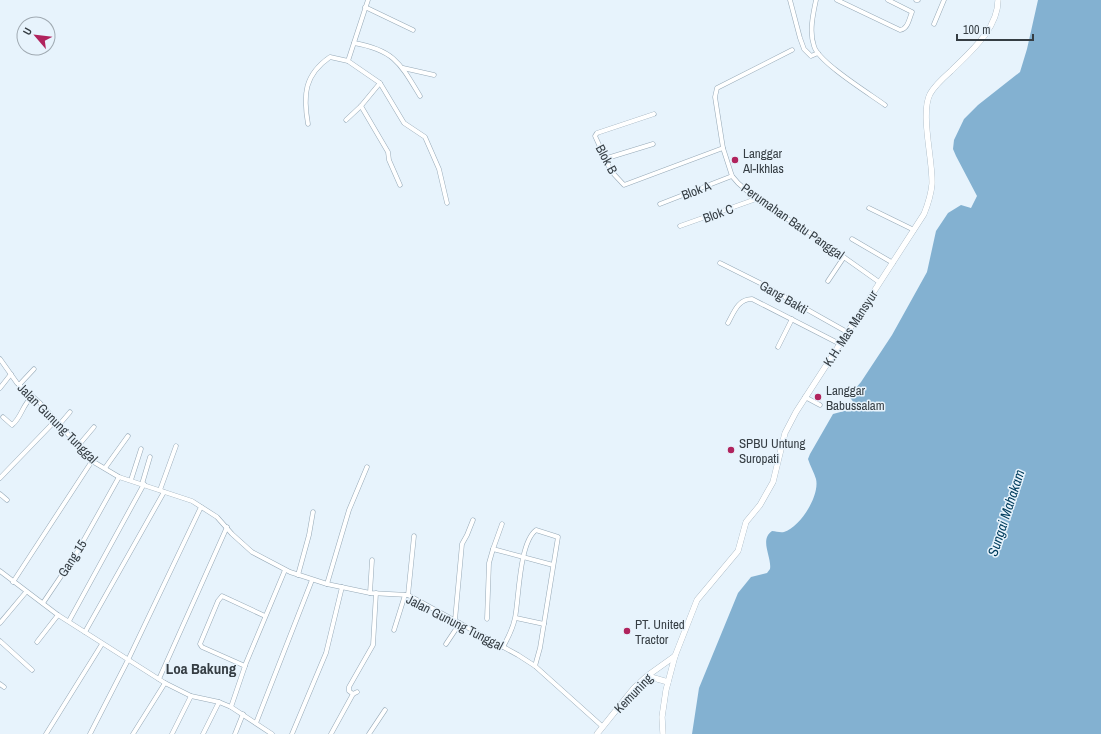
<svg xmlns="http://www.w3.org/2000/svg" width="1101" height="734" viewBox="0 0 1101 734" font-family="'Archivo Narrow',sans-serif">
<rect width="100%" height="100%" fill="#e7f3fc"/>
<path fill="#83b1d1" d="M1038,0H1101V734H692L699,688L738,593L751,577L767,573L770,569C772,557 759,540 772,531C776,531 780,533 784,532C800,527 820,496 816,479C814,472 810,466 808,459L810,454L833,414L848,410L854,403L849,396L861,382L892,335L927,272L936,231L948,213L961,205L971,208L977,196L956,156L953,149L954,140L964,119L978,105L1020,72L1027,49Z"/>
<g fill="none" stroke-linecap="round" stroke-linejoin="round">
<defs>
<g id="street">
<polyline points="368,0 348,61 380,83 404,123 425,137 439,169 447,203"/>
<polyline points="790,0 800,38 804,49 811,56 818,53"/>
<path d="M816,0C813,14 809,32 814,46C818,62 870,94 885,105"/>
<path d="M837,0L900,30C908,29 909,19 912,12L888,0"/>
<polyline points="916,0 918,0"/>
<polyline points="365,7 413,30"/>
<polyline points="934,24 944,0"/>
<path d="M354,43C394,50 400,63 420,96"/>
<polyline points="792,50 717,88 715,97 723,148 732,176 738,183 761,203 807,231 879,282"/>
<polyline points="403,68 434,75"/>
<polyline points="361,106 388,152 389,160 400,185"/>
<polyline points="654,114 597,133 595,136 611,171 624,185 723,148"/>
<polyline points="346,120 361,106 380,83"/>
<path d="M308,124C303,95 304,75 330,57L348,61"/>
<polyline points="604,159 653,144"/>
<polyline points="660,204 732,176"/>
<polyline points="869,208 914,230"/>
<polyline points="680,226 756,199"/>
<polyline points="852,239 893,263"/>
<polyline points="720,263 760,283 847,332"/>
<polyline points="828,281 844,257"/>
<path d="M728,323C734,312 738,299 752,299L840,344"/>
<polyline points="778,347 792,319"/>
<polyline points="0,359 17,383 40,403 92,461 119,477 192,501 217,517 232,534 252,552 290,572 327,584 370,593 408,595 518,655 535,666 603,727"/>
<polyline points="19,385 34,369"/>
<polyline points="0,388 11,374"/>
<polyline points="805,397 820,405"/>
<path d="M3,417L12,425C22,417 22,405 32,397"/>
<polyline points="59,425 70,412"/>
<polyline points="78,446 94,427"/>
<polyline points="105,468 128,436"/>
<polyline points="0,478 55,421"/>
<polyline points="131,480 141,449"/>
<polyline points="142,484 150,457"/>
<polyline points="160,490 176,446"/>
<polyline points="0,494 7,500"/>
<polyline points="493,549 502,524"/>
<polyline points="0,571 58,615 165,683 191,696 219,702 231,707 272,734"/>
<polyline points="298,575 309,535 313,512"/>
<polyline points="13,582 92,461"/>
<polyline points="327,584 349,510 367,467"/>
<polyline points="370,593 372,560"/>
<polyline points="408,595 414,536"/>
<polyline points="43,603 76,554 119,477"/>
<polyline points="516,618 544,624"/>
<polyline points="487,619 489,563 493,549 553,565"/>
<polyline points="455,620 462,544 467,535 473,520"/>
<polyline points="69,621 144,484"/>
<polyline points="0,623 26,592"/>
<polyline points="394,630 405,595"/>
<polyline points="85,632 164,492"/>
<polyline points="0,641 32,670"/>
<polyline points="37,642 58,615"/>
<polyline points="446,644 460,623"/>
<path d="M503,647C508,638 513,628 515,618C519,598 519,543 536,530L558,537L540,648L535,666"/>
<polyline points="245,666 202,647 200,644 218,601 222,596 265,616"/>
<polyline points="159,679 227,527"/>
<polyline points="0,684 4,687"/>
<polyline points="353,694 349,691 349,687 373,645 376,593"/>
<polyline points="231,707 246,663 285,570"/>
<polyline points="256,723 312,580"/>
<polyline points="46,734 102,644"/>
<polyline points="90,734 128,660 201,507"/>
<polyline points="133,734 165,683"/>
<polyline points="172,734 191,696"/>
<polyline points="203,734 219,702"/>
<polyline points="235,734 243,714"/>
<polyline points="292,734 326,653 342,587"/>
<polyline points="331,734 353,694 357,692"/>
<polyline points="369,734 385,710"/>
</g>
<g id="secondary">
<polyline points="647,676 668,682"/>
<polyline points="597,734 634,688 647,676 675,656"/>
<path d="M663,734L662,717L666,690L675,656L697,600L738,551L746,522L760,505L773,482L785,433L796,412L924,214C928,204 931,195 932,184C933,160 920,114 930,94C935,85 943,78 951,71C970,52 998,29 998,0"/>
</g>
</defs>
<use href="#street" stroke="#96a9b7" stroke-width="5"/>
<use href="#secondary" stroke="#96a9b7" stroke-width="6"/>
<use href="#street" stroke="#fff" stroke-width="4"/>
<use href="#secondary" stroke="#fff" stroke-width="5.5"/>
</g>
<g fill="#b0235d" stroke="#e7f3fc" stroke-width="1.5">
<circle cx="735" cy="160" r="4"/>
<circle cx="818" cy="397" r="4"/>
<circle cx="731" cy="450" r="4"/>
<circle cx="627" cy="631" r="4"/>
</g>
<g text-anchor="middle" stroke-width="3" stroke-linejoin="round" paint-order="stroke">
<g font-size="13" fill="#353d43" stroke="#e7f3fc" text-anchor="start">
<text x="743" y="158">Langgar<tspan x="743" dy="15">Al-Ikhlas</tspan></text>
<text x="826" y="395">Langgar<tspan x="826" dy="15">Babussalam</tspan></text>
<text x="739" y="448">SPBU Untung<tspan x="739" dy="15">Suropati</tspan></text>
<text x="635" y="629">PT. United<tspan x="635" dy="15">Tractor</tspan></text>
</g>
<g font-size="13" fill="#353d43" stroke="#e7f3fc">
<text transform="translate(607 159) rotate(62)" y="5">Blok B</text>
<text transform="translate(696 190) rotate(-21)" y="5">Blok A</text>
<text transform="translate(718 213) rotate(-20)" y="5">Blok C</text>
<text transform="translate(793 221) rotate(35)" y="5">Perumahan Batu Panggal</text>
<text transform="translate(784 297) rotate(30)" y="5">Gang Bakti</text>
<text transform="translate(850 328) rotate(-57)" y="5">K.H. Mas Mansyur</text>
<text transform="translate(58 423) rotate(45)" y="5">Jalan Gunung Tunggal</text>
<text transform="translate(72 558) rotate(-57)" y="5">Gang 15</text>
<text transform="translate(455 622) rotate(27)" y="5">Jalan Gunung Tunggal</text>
<text transform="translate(633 693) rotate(-46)" y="5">Kemuning</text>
</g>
<g font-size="14" font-style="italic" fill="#013d5d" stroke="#e7f3fc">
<text transform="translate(1006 513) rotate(-72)" y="5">Sungai Mahakam</text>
</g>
<g font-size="15" font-weight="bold" fill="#353d43" stroke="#e7f3fc">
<text x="201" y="674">Loa Bakung</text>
</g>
</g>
<g transform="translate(36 36) rotate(298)"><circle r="19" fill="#e7f3fc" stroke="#a0aab2"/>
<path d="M0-3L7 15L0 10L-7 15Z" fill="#b0235d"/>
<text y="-6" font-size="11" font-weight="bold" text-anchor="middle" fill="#353d43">U</text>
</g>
<path d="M957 34v6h76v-6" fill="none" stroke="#353d43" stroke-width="2"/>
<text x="963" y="34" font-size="12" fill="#353d43" stroke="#e7f3fc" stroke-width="3" paint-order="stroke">100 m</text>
</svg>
